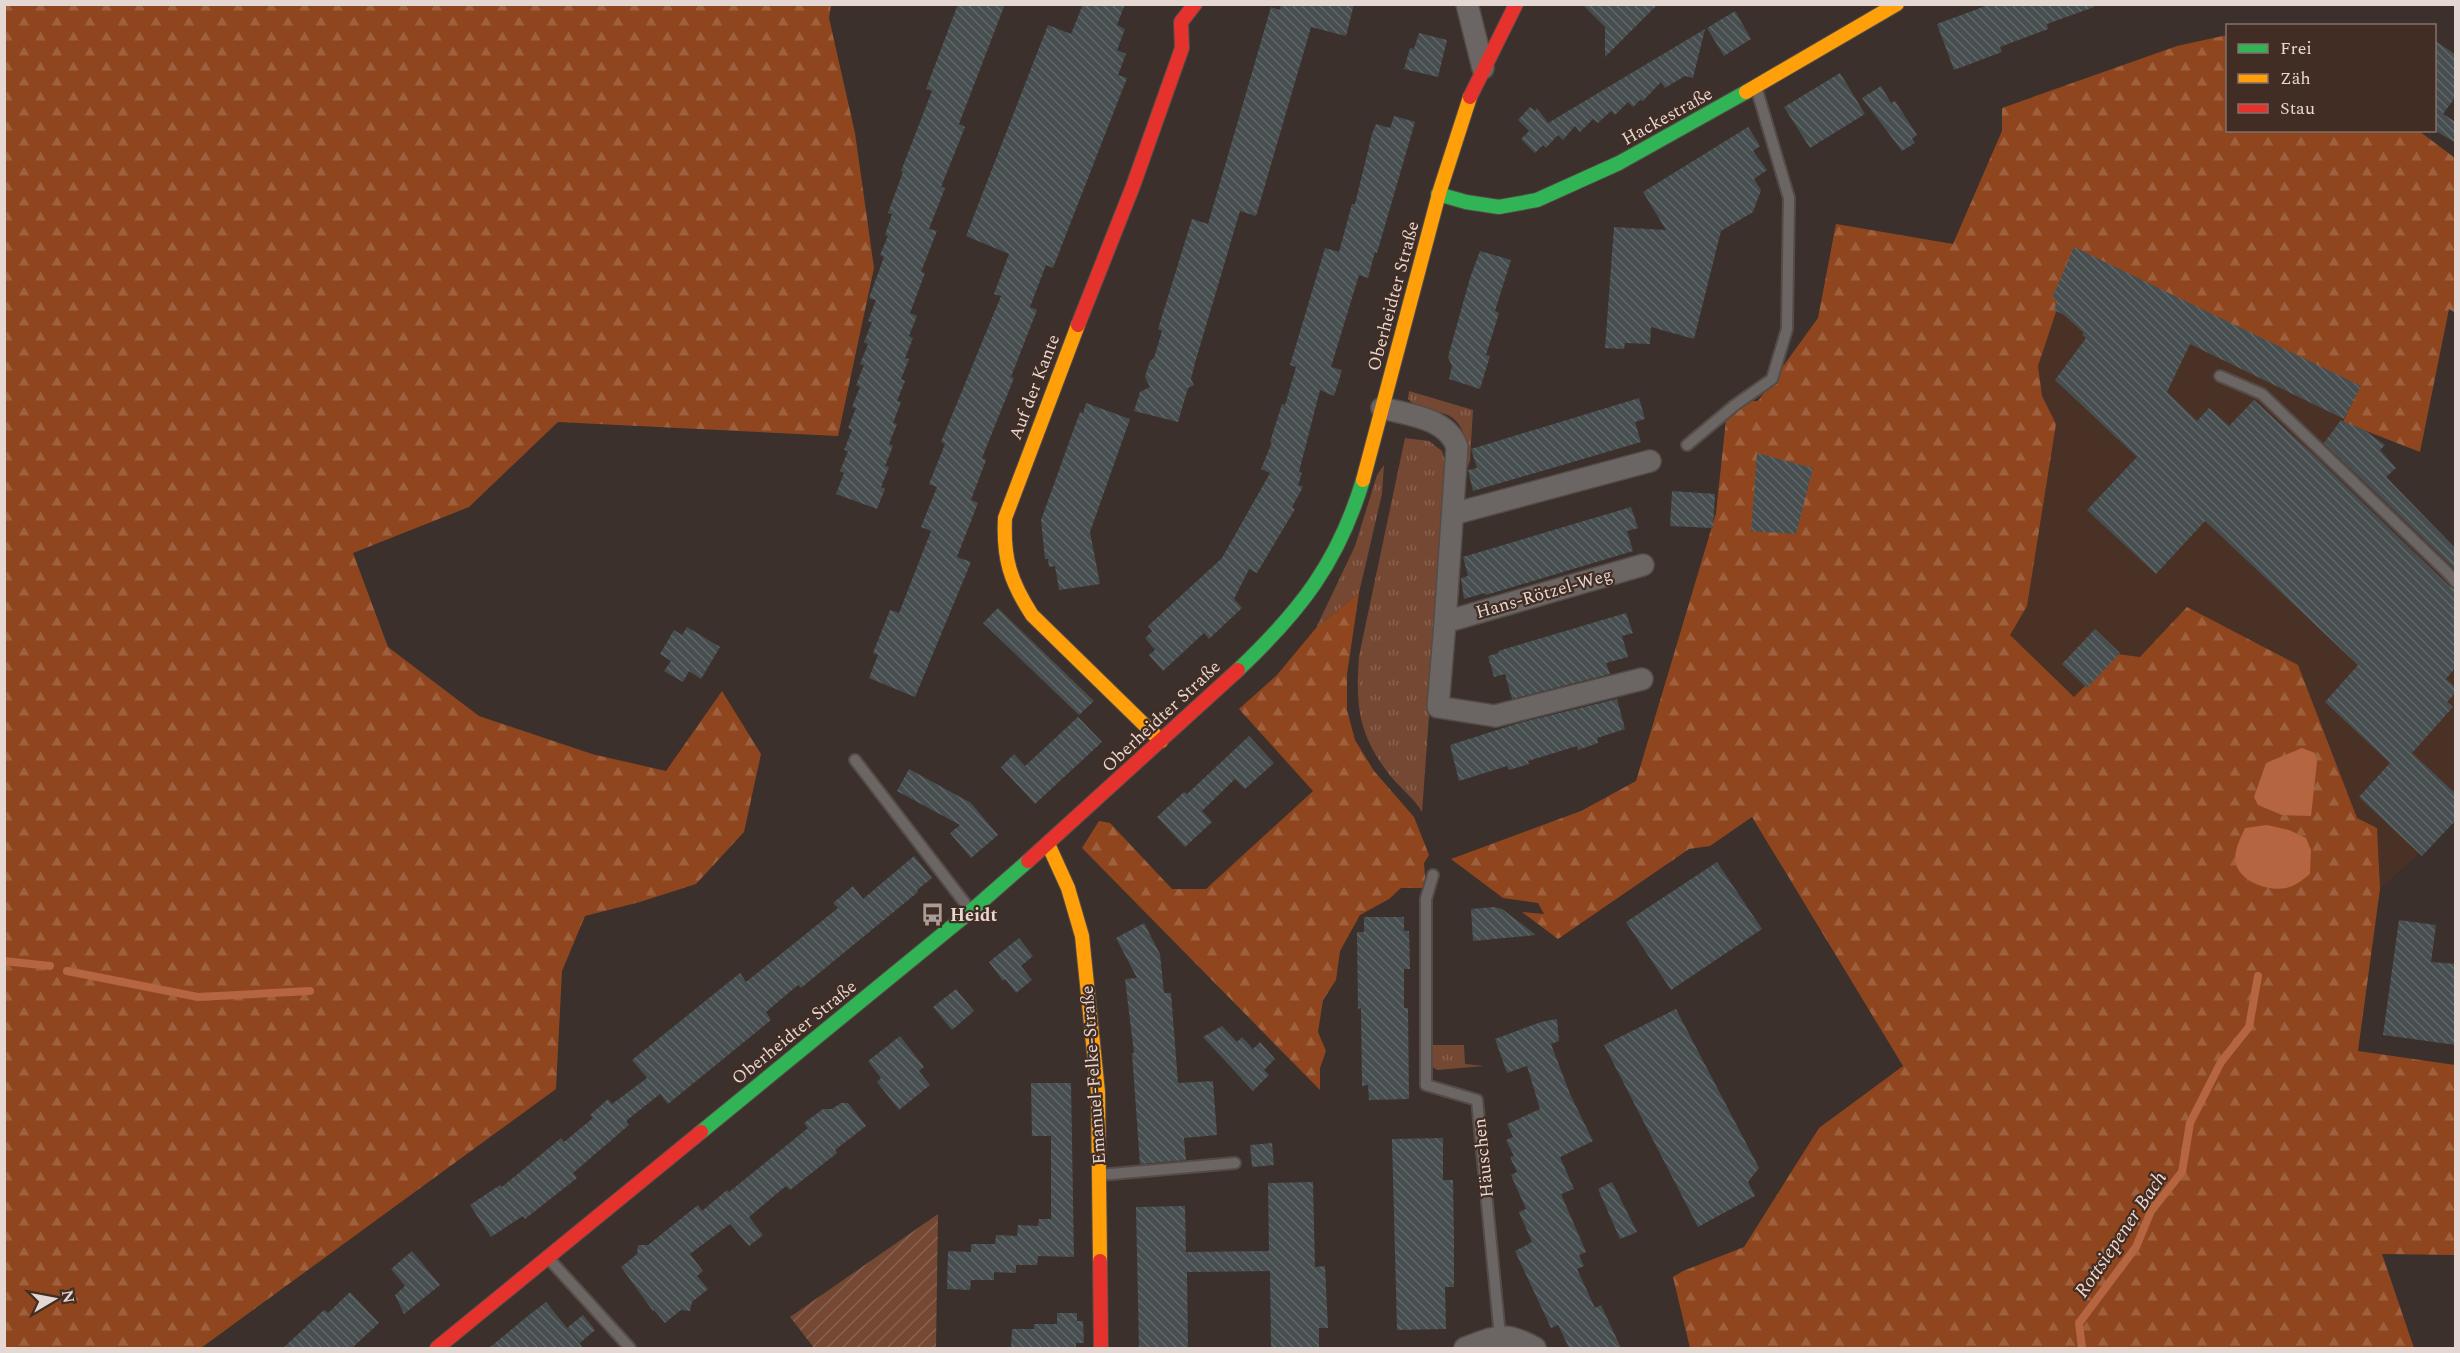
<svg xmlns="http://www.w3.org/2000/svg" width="2460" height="1353" viewBox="0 0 2460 1353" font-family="Spectral,serif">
<defs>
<pattern id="grass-tufts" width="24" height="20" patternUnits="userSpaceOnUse" patternTransform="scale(1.5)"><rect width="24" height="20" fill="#754833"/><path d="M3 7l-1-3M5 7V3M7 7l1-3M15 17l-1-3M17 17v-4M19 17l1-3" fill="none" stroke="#886250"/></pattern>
<pattern id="forest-firs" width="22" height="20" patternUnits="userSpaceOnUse" patternTransform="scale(1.5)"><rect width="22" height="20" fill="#8f461f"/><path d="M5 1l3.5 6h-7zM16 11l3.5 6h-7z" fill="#9f603e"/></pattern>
<pattern id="garden-furrows" width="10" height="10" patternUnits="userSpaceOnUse" patternTransform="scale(1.5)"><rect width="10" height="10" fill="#754833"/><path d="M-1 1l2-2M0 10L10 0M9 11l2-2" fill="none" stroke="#886250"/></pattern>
<pattern id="building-back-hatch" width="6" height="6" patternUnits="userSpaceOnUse" patternTransform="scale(1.5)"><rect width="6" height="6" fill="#474e50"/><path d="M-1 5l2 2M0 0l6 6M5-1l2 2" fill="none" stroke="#616768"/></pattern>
</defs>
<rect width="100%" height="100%" fill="#3b302b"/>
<polygon fill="#4a3126" points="2078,248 2360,386 2343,422 2371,459 2455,551 2455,821 2380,889 2377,828 2357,818 2298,665 2140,657 2117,654 2075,697 2010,635 2027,605 2056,424 2042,396 2038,366"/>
<g fill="url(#grass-tufts)">
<path d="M1409,391L1473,410L1470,460L1464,480C1466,455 1472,418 1438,412C1427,410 1416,408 1408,399Z"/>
<path d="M1405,438L1429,441L1442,451L1447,470L1422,812C1413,796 1396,785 1386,770C1357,731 1356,703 1359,656Z"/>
<polygon points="1384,465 1382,494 1359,593 1316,628 1355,546 1377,475"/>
<polygon points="1430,1045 1464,1045 1465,1064 1484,1066 1437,1070 1430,1065"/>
</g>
<g fill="url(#forest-firs)">
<polygon points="5,4 831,5 829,18 855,133 874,268 838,436 558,422 469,507 353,553 388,647 479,716 592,754 666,771 722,691 761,754 744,832 696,884 640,902 585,916 562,971 556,1089 201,1348 5,1348"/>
<polygon points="2227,35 2228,130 2419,131 2455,158 2455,313 2449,309 2420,452 2343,422 2360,386 2077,249 2038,366 2042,396 2056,424 2027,606 2010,635 2074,697 2117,654 2140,657 2187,607 2298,665 2357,818 2377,828 2380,889 2358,1051 2455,1065 2455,1255 2382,1254 2414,1348 1690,1348 1673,1277 1683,1271 1744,1247 1819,1128 1903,1066 1752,817 1710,846 1689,849 1558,939 1522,912 1544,914 1538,903 1503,898 1451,859 1581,811 1636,781 1716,513 1728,401 1758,401 1818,318 1836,224 1953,244 2002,131 2002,108 2177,46"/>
<polygon points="1359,593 1347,674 1347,710 1355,740 1374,771 1414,817 1429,855 1424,863 1426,888 1401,888 1389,899 1360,915 1340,951 1336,980 1323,1000 1318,1032 1326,1051 1320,1068 1320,1090 1082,848 1099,821 1110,823 1172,889 1206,889 1313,791 1239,709 1277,675 1316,628"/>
</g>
<polygon fill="url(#garden-furrows)" points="938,1214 936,1348 814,1348 790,1317"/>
<g fill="#b5653f">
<polygon points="2302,748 2315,753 2317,762 2311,816 2282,815 2258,805 2254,797 2266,763"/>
<path d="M2267,825L2289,830L2306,838L2311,850L2310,874C2302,880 2296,886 2286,888C2267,892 2236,880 2235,859C2235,848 2241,837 2245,828Z"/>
</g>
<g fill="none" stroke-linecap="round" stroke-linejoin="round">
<g stroke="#b5653f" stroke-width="8">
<polyline points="4,961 50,966"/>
<polyline points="67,971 198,997 310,991"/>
<polyline points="2082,1348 2079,1323 2136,1247 2151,1211 2182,1172 2190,1123 2221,1062 2249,1027 2258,976"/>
</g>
</g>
<g fill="url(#building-back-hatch)">
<polygon points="958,4 1005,4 959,124 965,127 941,187 945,188 929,229 937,231 921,272 925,273 910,313 917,316 909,336 913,338 905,358 909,359 901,379 905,381 897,401 901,402 893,423 897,424 889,444 893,446 885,466 889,467 881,487 885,489 877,509 836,494 844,473 840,471 848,451 844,450 852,430 848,428 856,408 852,407 860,387 856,385 864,365 860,364 868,344 864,342 872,322 868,321 876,300 869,298 884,257 880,255 888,236 885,235 892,214 888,213 903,172 901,171 932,91 926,89"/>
<polygon points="1083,4 1125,4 1117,25 1125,29 1117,50 1126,54 1118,75 1127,78 1053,268 1046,265 1030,307 1037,310 1011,377 1014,378 982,458 986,460 971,500 978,503 957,557 971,562 915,697 869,678 878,655 873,653 890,610 899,613 931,531 921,527 937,487 929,484 945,444 941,442 1001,296 994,294 1009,254 966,236 1048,25 1071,34"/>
<polygon points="1281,4 1354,4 1346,36 1311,27 1256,216 1240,211 1195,363 1191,379 1194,385 1188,388 1178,422 1134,411 1140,392 1150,387 1145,377 1150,361 1154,358 1162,331 1158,329 1192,219 1208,224 1271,7 1280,10"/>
<polygon points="1582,4 1658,4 1605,57 1605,27"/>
<polygon points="1991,4 2094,4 2094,7 2047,24 2048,29 2000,47 2002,52 1954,70 1937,24"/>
<polygon points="1735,11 1751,39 1724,56 1707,28"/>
<polygon points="1705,29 1693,78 1685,76 1665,88 1661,82 1643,101 1640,100 1633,107 1628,102 1615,115 1611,111 1598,123 1593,119 1580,132 1575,126 1563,140 1558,135 1546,148 1543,145 1535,153 1521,139 1529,131 1518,120 1530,107 1535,111 1537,108 1548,123"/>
<polygon points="1419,33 1447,40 1438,77 1404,69 1410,48 1414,49"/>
<polygon points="2434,40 2456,55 2456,96 2443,114 2456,122 2456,143 2434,130"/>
<polygon points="1840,73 1865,114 1810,148 1784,107"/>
<polygon points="1881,86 1891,103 1895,101 1917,135 1912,139 1915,143 1902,151 1862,98"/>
<polygon points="1394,116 1415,122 1377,253 1375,252 1368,278 1359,275 1331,367 1342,370 1334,396 1320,390 1299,472 1302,473 1298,485 1303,487 1292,507 1295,509 1257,573 1249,569 1234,599 1242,608 1209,639 1204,633 1163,671 1149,655 1155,650 1145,638 1152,631 1148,626 1222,558 1270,473 1261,469 1272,442 1270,442 1282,404 1285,405 1296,367 1290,365 1325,248 1339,252 1352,204 1355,204 1372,134 1376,124 1390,128"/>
<polygon points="1748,127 1760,146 1753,151 1767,170 1754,179 1761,190 1753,212 1721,231 1694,339 1651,327 1650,344 1625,343 1624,349 1605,348 1614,227 1666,230 1643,192"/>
<polygon points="2074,247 2361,386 2344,419 2190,344 2167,392 2197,421 2209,408 2229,426 2254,400 2315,456 2450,587 2456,589 2456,667 2446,679 2456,688 2456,692 2447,702 2453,707 2412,753 2456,794 2456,820 2422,856 2359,797 2390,763 2325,702 2358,665 2205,521 2156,574 2087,510 2137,457 2055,380 2086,338 2082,335 2084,333 2064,315 2054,310 2057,300 2052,298"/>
<polygon points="1480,251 1511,260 1495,311 1499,313 1486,355 1490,356 1480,389 1449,379 1452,366 1448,357 1470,278"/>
<polygon points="1639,398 1645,419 1635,422 1641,442 1473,491 1468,470 1477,468 1471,449"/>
<polygon points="1086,403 1130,419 1090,532 1100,584 1059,590 1055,566 1049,567 1048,559 1045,559 1041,520 1080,412 1083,413"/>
<polygon points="2341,420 2364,430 2385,445 2380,450 2396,468 2386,477 2456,549 2456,570 2324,443"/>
<polygon points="1757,453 1813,468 1796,534 1751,531"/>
<polygon points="1672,491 1715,494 1713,528 1670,526"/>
<polygon points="1631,507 1638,528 1627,531 1633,551 1486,595 1485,593 1464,599 1461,578 1468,576 1463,557"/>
<polygon points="998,608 1094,701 1079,715 983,623"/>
<polygon points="1626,613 1633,633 1622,636 1628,657 1606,663 1610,674 1512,699 1505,674 1494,677 1488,656 1499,653 1498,651"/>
<polygon points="687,627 720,647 701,679 689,671 683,682 664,671 671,661 660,654 674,630 682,635"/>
<polygon points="2095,629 2120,653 2087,688 2062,664"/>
<polygon points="1617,699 1625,729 1597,738 1598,743 1578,750 1577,746 1528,761 1529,764 1509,770 1507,766 1459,781 1450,745 1519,723"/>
<polygon points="1078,717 1102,742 1035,804 1001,767 1014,754 1025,766"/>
<polygon points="1249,736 1274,763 1245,789 1235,779 1202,811 1212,822 1185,847 1157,817 1184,792 1187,794"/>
<polygon points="909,769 971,803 998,835 971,858 950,833 960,825 897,791"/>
<polygon points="914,856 932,878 917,890 918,892 801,988 798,985 766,1012 771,1020 668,1104 660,1094 626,1121 629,1125 573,1173 577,1178 525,1219 523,1216 491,1237 470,1205 500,1185 502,1187 561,1138 564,1142 593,1118 590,1115 608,1099 612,1104 647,1078 632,1060 740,973 746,982 838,908 833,903 853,886 863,899"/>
<polygon points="1717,862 1762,929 1671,990 1626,922"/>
<polygon points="1494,907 1502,909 1536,935 1473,941 1471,909"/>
<polygon points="1364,917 1404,917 1404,931 1409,931 1410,969 1404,969 1404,1008 1408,1008 1409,1099 1369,1100 1368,1085 1362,1086 1361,1008 1358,1009 1357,932 1364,932"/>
<polygon points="2399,920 2436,925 2431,962 2456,964 2456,1045 2383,1035"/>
<polygon points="1144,923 1160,954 1164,993 1171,993 1178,1083 1213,1081 1217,1135 1184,1138 1186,1160 1140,1164 1132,1053 1134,1053 1125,979 1137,978 1116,938"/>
<polygon points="1019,938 1033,956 1021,966 1032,980 1016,993 1005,979 1003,981 989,962"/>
<polygon points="956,989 974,1011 952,1030 933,1007"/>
<polygon points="1676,1009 1759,1168 1748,1182 1755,1196 1698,1227 1604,1045"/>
<polygon points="1557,1019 1559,1041 1551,1044 1570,1094 1593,1141 1560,1157 1574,1189 1561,1194 1586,1252 1579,1255 1584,1266 1577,1269 1595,1308 1601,1305 1621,1348 1569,1348 1558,1325 1551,1328 1515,1251 1532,1242 1519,1212 1526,1209 1511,1175 1517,1172 1510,1157 1514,1156 1506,1140 1513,1137 1507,1124 1540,1109 1527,1066 1507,1073 1495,1039 1541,1022"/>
<polygon points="1222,1026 1237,1042 1242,1037 1253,1049 1260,1042 1275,1059 1264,1070 1269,1075 1253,1091 1203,1037"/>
<polygon points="900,1036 924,1067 919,1071 930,1085 899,1110 877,1082 881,1078 868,1061"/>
<polygon points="1031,1083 1071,1083 1074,1257 1038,1256 1037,1265 1016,1265 1016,1273 994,1272 994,1280 971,1280 970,1290 947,1289 948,1251 971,1252 971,1244 995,1244 996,1235 1017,1236 1018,1225 1038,1226 1039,1219 1051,1219 1051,1136 1032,1136"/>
<polygon points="841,1103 848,1103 866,1126 835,1150 837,1153 790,1190 786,1186 749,1217 763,1235 749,1246 730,1224 690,1254 703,1271 697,1276 708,1289 692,1302 690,1311 681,1310 665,1323 654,1310 653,1311 621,1267 637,1254 638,1245 648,1245 698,1205 702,1211 727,1190 729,1192 808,1128 804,1123 823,1109 832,1109"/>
<polygon points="1443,1138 1443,1180 1453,1180 1454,1241 1454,1287 1445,1287 1446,1329 1397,1330 1392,1139"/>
<polygon points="1272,1143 1274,1165 1252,1167 1250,1145"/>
<polygon points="1313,1182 1315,1267 1325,1266 1328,1328 1319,1328 1319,1348 1271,1348 1270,1271 1187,1272 1188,1348 1139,1348 1136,1207 1185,1206 1186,1252 1269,1251 1268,1183"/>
<polygon points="1612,1182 1637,1232 1620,1239 1598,1189"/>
<polygon points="412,1251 440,1285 404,1314 395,1295 405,1286 391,1269"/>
<polygon points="350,1292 379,1323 352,1348 283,1348 324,1310 328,1313"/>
<polygon points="546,1302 583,1348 489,1348 529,1315"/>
<polygon points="1057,1313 1077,1313 1077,1321 1083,1321 1084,1343 1076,1343 1076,1348 1011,1348 1012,1329 1034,1329 1034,1324 1057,1324"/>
<polygon points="583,1315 595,1330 580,1343 567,1328"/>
</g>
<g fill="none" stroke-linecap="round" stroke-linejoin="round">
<defs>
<g id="lane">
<polyline points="2220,376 2262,394 2446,571 2456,582"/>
<polyline points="1687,445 1735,405 1772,379 1787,329 1789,198 1756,87"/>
<polyline points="855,760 971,911"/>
<polyline points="1433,875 1426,899 1426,1085 1477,1100 1500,1336"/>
<polyline points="1100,1175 1235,1163"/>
<polyline points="550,1260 630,1348"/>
</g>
<g id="street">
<polyline points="1467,4 1483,68"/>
<path d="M1382,408C1409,415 1447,418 1457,447L1445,622L1643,565"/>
<polyline points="1453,514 1650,461"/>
<polyline points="1445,622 1438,707 1495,716 1642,679"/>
<path d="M1465,1348C1495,1337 1504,1330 1535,1348"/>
</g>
<g id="fast">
<polyline points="1438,194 1466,202 1499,207 1537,200 1619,163 1746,92"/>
<path d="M1238,670C1300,611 1338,563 1363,480"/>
<polyline points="701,1132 971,911 1028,861"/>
</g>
<g id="slow">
<polyline points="1746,92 1897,4"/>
<path d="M1078,325L1005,518C1003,558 1010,581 1032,615L1161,741"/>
<polyline points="1363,480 1440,190 1470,97"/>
<polyline points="1048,844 1068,888 1082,936 1098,1092 1100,1261"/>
</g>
<g id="jam">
<polyline points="1470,97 1516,4"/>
<polyline points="1078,325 1133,186 1182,48 1181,22 1195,4"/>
<polyline points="1028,861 1238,670"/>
<polyline points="1100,1261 1101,1348"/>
<polyline points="437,1348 701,1132"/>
</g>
</defs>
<use href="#lane" stroke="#554c47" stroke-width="14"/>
<use href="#street" stroke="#554c47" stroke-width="24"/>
<use href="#fast" stroke="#554c47" stroke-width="16"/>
<use href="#slow" stroke="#554c47" stroke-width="16"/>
<use href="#jam" stroke="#554c47" stroke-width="16"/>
<use href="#lane" stroke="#6b6664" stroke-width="10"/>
<use href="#street" stroke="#6b6664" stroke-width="21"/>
<use href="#fast" stroke="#30b455" stroke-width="14"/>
<use href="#slow" stroke="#ff9f0a" stroke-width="14"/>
<use href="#jam" stroke="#e5322d" stroke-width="14"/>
</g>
<defs>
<symbol id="bus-bare" viewBox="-9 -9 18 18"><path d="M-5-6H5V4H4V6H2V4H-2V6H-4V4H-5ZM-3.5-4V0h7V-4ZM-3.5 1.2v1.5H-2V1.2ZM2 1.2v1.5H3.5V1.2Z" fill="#aa9d97" stroke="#422d24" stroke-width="2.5" paint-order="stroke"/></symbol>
</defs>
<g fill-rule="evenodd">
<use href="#bus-bare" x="916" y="898" width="33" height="33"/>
</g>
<g text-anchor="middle" stroke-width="4.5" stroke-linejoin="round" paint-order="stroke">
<g font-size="18" fill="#e5d7d1" stroke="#422d24">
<text transform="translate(1667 116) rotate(-29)" y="6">Hackestraße</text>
<text transform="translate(1393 296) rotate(-75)" y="6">Oberheidter Straße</text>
<text transform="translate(1034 387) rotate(-69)" y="6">Auf der Kante</text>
<text transform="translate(1544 593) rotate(-16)" y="6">Hans-Rötzel-Weg</text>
<text transform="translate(1161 716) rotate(-43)" y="6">Oberheidter Straße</text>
<text transform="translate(794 1032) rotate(-39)" y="6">Oberheidter Straße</text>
<text transform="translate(1093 1075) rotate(-94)" y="6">Emanuel-Felke-Straße</text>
<text transform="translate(1483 1158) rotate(-96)" y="6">Häuschen</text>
</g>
<g font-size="18" font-weight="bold" fill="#e5d7d1" stroke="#422d24" text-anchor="start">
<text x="950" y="921">Heidt</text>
</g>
<g font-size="20" font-style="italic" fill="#f2d9cf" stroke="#422d24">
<text transform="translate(2120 1234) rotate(-56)" y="7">Rottsiepener Bach</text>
</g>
</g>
<rect width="2460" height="1353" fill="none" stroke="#e5d7d1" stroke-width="12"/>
<rect x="2226" y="24" width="210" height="108" fill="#422d24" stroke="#837169" stroke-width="1.5"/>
<rect x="2238" y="44" width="30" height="9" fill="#30b455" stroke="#837169" stroke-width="1.5"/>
<text x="2280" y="54" font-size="18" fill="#e5d7d1">Frei</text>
<rect x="2238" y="74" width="30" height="9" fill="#ff9f0a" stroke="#837169" stroke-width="1.5"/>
<text x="2280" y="84" font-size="18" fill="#e5d7d1">Zäh</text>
<rect x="2238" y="104" width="30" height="9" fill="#e5322d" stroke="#837169" stroke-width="1.5"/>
<text x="2280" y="114" font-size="18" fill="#e5d7d1">Stau</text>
<g transform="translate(54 1299) rotate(80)" stroke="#422d24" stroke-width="4.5" paint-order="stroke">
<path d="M0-4.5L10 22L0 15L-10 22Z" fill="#e5d7d1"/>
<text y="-9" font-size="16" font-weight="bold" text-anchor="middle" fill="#e5d7d1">N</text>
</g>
</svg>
